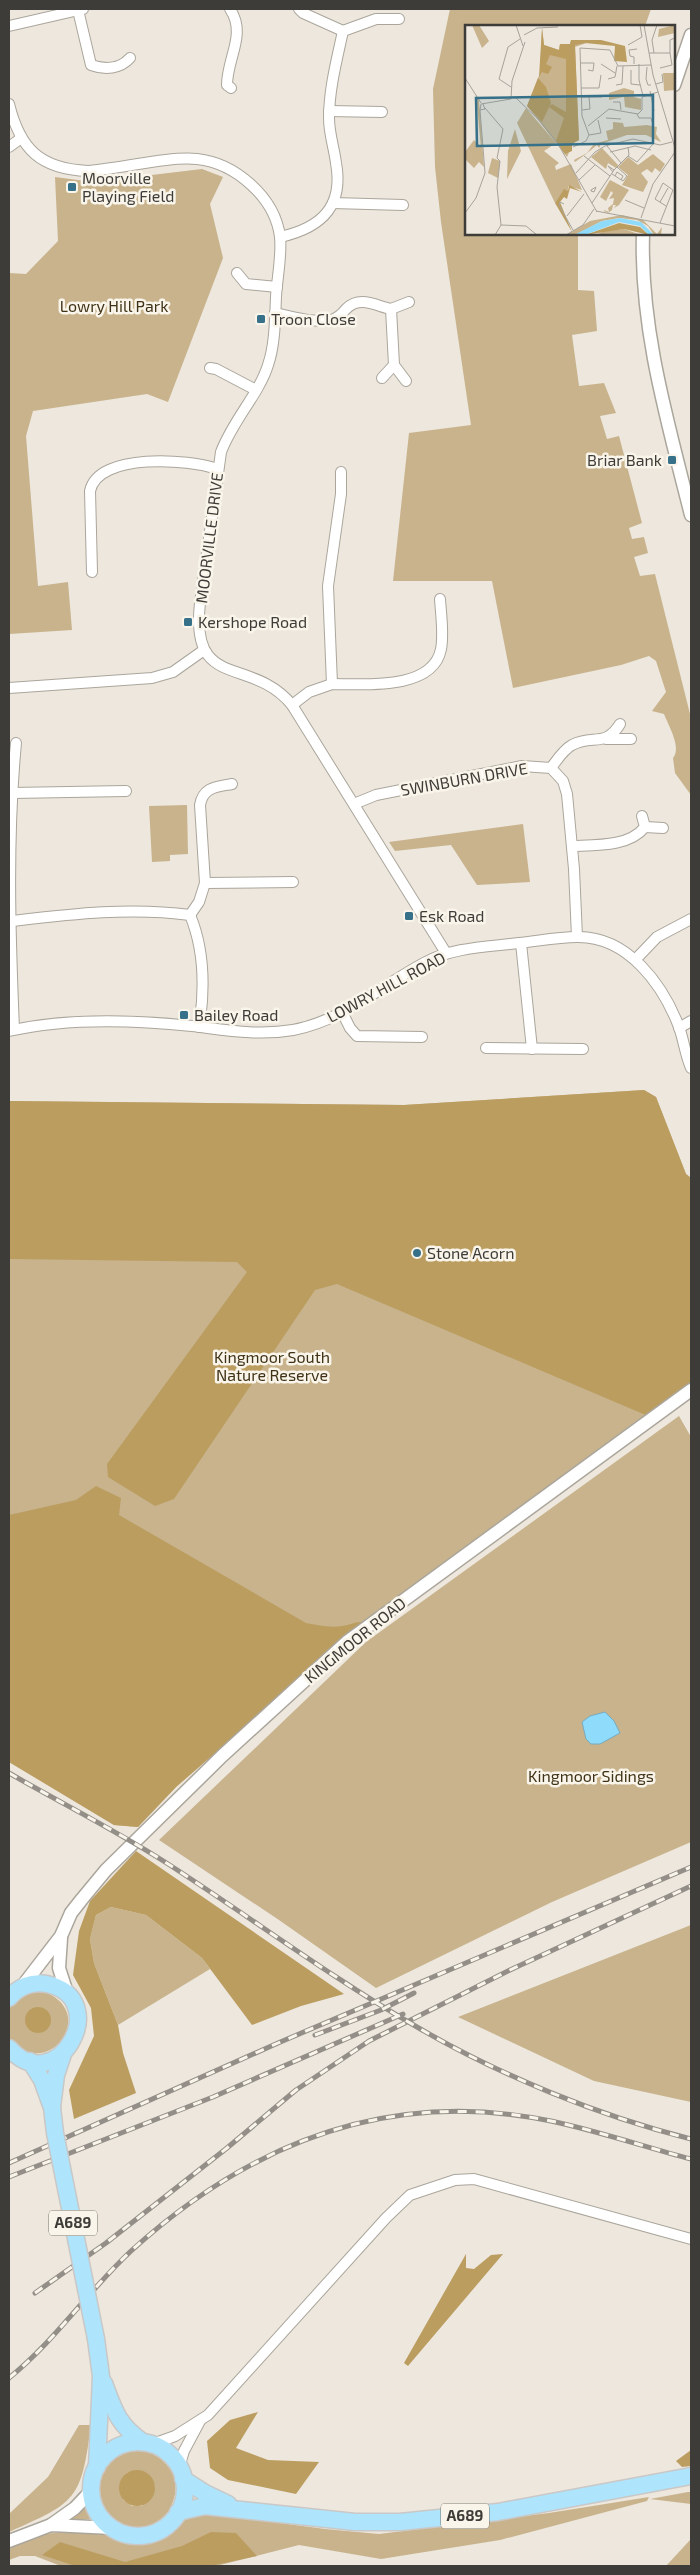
<svg xmlns="http://www.w3.org/2000/svg" width="700" height="2575" viewBox="0 0 700 2575" font-family="'Exo 2',sans-serif">
<rect width="100%" height="100%" fill="#ede7dd"/>
<g fill="#c8b38c" fill-rule="evenodd">
<path d="M450,9H651L645,26H466V234H578V290L594,291L597,331L572,335L579,386L604,383L616,413L600,416L607,439L619,436L642,523L629,528L632,539L644,537L648,553L634,557L640,576L655,574L691,718V795L675,773L673,758C682,747 668,725 664,714L652,711L666,692L656,661L649,656L621,665L513,688L492,581H393L409,433L471,425L441,222L435,167L433,89Z"/>
<polygon points="202,169 223,177 210,204 223,258 168,402 147,394 33,411 26,436 38,586 68,582 72,630 9,634 9,273 26,274 58,241 55,177 93,182"/>
<polygon points="187,805 188,854 170,855 170,861 152,862 149,806"/>
<polygon points="523,824 530,882 477,885 451,845 395,851 389,842"/>
<polygon points="644,1090 656,1097 686,1174 691,1178 691,1384 366,1622 176,1787 138,1827 114,1825 9,1762 9,1101 404,1105"/>
<polygon points="679,1416 691,1437 691,1842 552,1902 376,1988 279,1920 159,1840 366,1642"/>
<polygon points="111,1907 146,1915 202,1958 210,1969 118,2025 94,1963 90,1939 96,1915"/>
<polygon points="691,1925 691,2102 594,2081 458,2017"/>
<path d="M40,1990C103,2011 46,2084 10,2039L9,2008L20,1995Z"/>
<path d="M79,2425H91C81,2500 77,2502 9,2532V2514L48,2477Z"/>
<path d="M139,2449C165,2455 184,2477 172,2504C168,2515 158,2523 147,2526C94,2541 74,2456 139,2449ZM132,2471L147,2473L155,2486L142,2506H132L123,2500L127,2473Z"/>
<polygon points="688,2492 691,2492 691,2504 650,2499"/>
<polygon points="649,2497 647,2501 500,2540 381,2559 299,2545 216,2566 61,2566 35,2556 20,2556 9,2560 9,2545 42,2534 78,2531 106,2535 132,2545 144,2544 165,2537 182,2521 205,2513 325,2529 379,2534 549,2513"/>
<polygon points="84,2503 90,2519 66,2519"/>
<polygon points="691,2539 691,2566 666,2566"/>
</g>
<g fill="#bb9d60">
<polygon points="644,1090 656,1097 686,1174 691,1178 691,1384 648,1416 337,1284 315,1290 174,1499 155,1506 108,1477 107,1464 247,1272 237,1262 9,1259 9,1101 404,1105"/>
<path d="M96,1486L121,1498L119,1515L306,1623C318,1625 330,1628 342,1626C351,1625 356,1621 366,1622L176,1787L138,1827L114,1825L9,1762V1515L76,1500Z"/>
<polygon points="136,1851 344,1994 301,2006 252,2025 202,1958 146,1915 111,1907 96,1915 90,1939 94,1963 118,2025 123,2053 136,2093 74,2119 69,2090 94,2036 91,2008 73,1975 79,1931 90,1901"/>
<circle cx="38" cy="2020" r="13"/>
<polygon points="466,2254 466,2268 474,2269 491,2255 503,2254 408,2366 404,2363"/>
<polygon points="258,2412 236,2448 268,2460 319,2462 296,2494 228,2480 210,2468 207,2441 230,2420"/>
<polygon points="691,2450 691,2466 682,2467 676,2461"/>
<circle cx="137" cy="2488" r="18"/>
<polygon points="211,2532 236,2533 257,2556 210,2566 75,2566 42,2555 60,2542 125,2562 182,2546"/>
</g>
<polygon fill="#8fdbfb" stroke="#77abc0" points="605,1712 614,1721 620,1733 600,1744 591,1744 586,1739 582,1722 590,1716"/>
<g fill="none" stroke-linecap="round" stroke-linejoin="round">
<defs>
<g id="minor">
<path d="M230,9C247,34 227,58 227,85L231,88"/>
<polyline points="299,9 303,13 343,31"/>
<path d="M78,10L91,65C105,70 120,69 130,58"/>
<polyline points="9,26 83,9"/>
<path d="M9,104C20,149 40,169 88,171C119,169 168,156 197,159C235,163 275,197 280,237C282,256 277,278 276,297C275,319 275,345 268,365C259,394 233,420 221,452L200,603C190,692 251,655 292,705L446,953"/>
<polyline points="329,111 382,112"/>
<polyline points="9,147 20,139"/>
<polyline points="333,203 403,205"/>
<path d="M280,237C321,228 344,207 336,163C334,147 329,134 329,118C329,89 337,59 343,31L376,19H399"/>
<polyline points="237,273 246,284 277,287"/>
<polyline points="391,309 394,365 406,381"/>
<path d="M275,313C292,317 313,323 331,320C338,318 342,314 346,309C360,295 376,306 391,309L409,302"/>
<polyline points="210,368 216,369 256,390"/>
<polyline points="382,378 394,365"/>
<path d="M92,572L90,491C98,452 190,459 217,469"/>
<polyline points="332,684 328,586 341,494 341,472"/>
<polyline points="9,688 152,678 173,672 204,650"/>
<path d="M292,705L309,692L332,684C363,684 433,691 441,649C444,634 441,615 440,599"/>
<polyline points="606,739 631,739"/>
<path d="M551,768C557,760 563,750 572,745C593,734 605,748 620,724"/>
<polyline points="12,793 126,791"/>
<polyline points="354,804 376,795 522,766 551,768 563,781 567,794 574,869 577,937"/>
<polyline points="645,827 663,828"/>
<path d="M572,846C596,845 629,847 645,827L642,816"/>
<polyline points="205,883 293,882"/>
<path d="M190,915L199,902L205,883L200,805C203,787 216,787 232,784"/>
<path d="M12,921C72,914 130,907 190,915C205,951 205,989 199,1027"/>
<polyline points="521,943 532,1049"/>
<polyline points="636,959 657,937 691,919"/>
<polyline points="342,1012 350,1028 357,1036 422,1037"/>
<polyline points="679,1028 691,1021"/>
<path d="M14,1029C10,934 7,838 16,743"/>
<path d="M9,1031C65,1018 135,1020 192,1026C226,1030 258,1036 293,1030C342,1021 381,986 424,963C453,947 487,947 519,943C538,941 558,937 577,937C628,936 663,985 679,1027C684,1041 685,1054 691,1068"/>
<polyline points="486,1048 583,1049"/>
<polyline points="153,2444 175,2436 208,2415 386,2218 410,2195 455,2180 474,2179 691,2239"/>
<polyline points="179,2467 184,2451 200,2421"/>
</g>
<g id="tertiary">
<polyline points="674,85 691,35"/>
<path d="M643,234C640,329 668,423 691,515"/>
<polyline points="61,1938 59,1968 68,1996"/>
<polyline points="21,1988 61,1936 71,1913 82,1899 106,1870 222,1756 348,1641 691,1390"/>
<polyline points="51,2525 75,2508 91,2491"/>
<polyline points="9,2541 51,2525 112,2528"/>
</g>
<g id="trunk">
<path d="M9,1998C18,1987 32,1981 47,1984C115,1999 56,2102 9,2048"/>
<polyline points="30,2061 42,2080 51,2105"/>
<polyline points="52,2107 56,2075 63,2054"/>
<polyline points="96,2339 101,2376 97,2467"/>
<path d="M104,2383C114,2410 118,2425 143,2442"/>
<circle cx="138" cy="2489" r="47"/>
<polyline points="183,2479 205,2493 228,2504"/>
<polyline points="178,2512 205,2506 355,2522 400,2522 498,2512 691,2476"/>
</g>
</defs>
<use href="#minor" stroke="#aba69c" stroke-width="12"/>
<use href="#tertiary" stroke="#aba69c" stroke-width="15"/>
<use href="#trunk" stroke="#c9c8c7" stroke-width="19"/>
<use href="#minor" stroke="#fff" stroke-width="10"/>
<use href="#tertiary" stroke="#fff" stroke-width="12"/>
<use href="#trunk" stroke="#aee4fc" stroke-width="16"/>
<defs>
<g id="rail">
<path d="M9,1773C61,1803 115,1830 165,1862C249,1916 330,1977 417,2027C499,2075 599,2116 691,2139"/>
<polyline points="315,2035 381,2010 414,1993"/>
<polyline points="9,2163 278,2043 691,1867"/>
<polyline points="9,2177 213,2097 403,2014"/>
<polyline points="35,2293 106,2243 227,2148 296,2090 369,2041 510,1970 691,1886"/>
<path d="M9,2378C55,2341 88,2291 131,2251C251,2142 390,2088 551,2121C598,2131 645,2147 691,2159"/>
</g>
</defs>
<use href="#rail" stroke="#938f88" stroke-width="5"/>
<use href="#rail" stroke="#faf5ea" stroke-width="3" stroke-dasharray="9" stroke-linecap="butt"/>
<defs>
<polyline id="trunk-bridge" points="52,2107 55,2133 96,2339"/>
</defs>
<use href="#trunk-bridge" stroke="#c9c8c7" stroke-width="19" stroke-linecap="butt"/>
<use href="#trunk-bridge" stroke="#aee4fc" stroke-width="16"/>
</g>
<g fill="#367189" stroke="#faf5ea" stroke-width="2">
<rect x="67" y="182" width="10" height="10" rx="2.5"/>
<rect x="256" y="314" width="10" height="10" rx="2.5"/>
<rect x="667" y="455" width="10" height="10" rx="2.5"/>
<rect x="183" y="617" width="10" height="10" rx="2.5"/>
<rect x="404" y="911" width="10" height="10" rx="2.5"/>
<rect x="179" y="1010" width="10" height="10" rx="2.5"/>
<circle cx="417" cy="1253" r="5"/>
</g>
<g text-anchor="middle" stroke-width="5" stroke-linejoin="round" paint-order="stroke">
<g fill="#faf5ea" stroke="#76746d" stroke-width="1">
<rect x="49" y="2210.5" width="48" height="25" rx="4"/>
<rect x="441" y="2503.5" width="48" height="25" rx="4"/>
</g>
<g font-size="15" font-weight="bold" fill="#3e3c38">
<text x="73" y="2228">A689</text>
<text x="465" y="2521">A689</text>
</g>
<g font-size="16" fill="#3e3c38" stroke="#faf5ea" text-anchor="start">
<text x="82" y="184">Moorville<tspan x="82" dy="18">Playing Field</tspan></text>
<text x="271" y="325">Troon Close</text>
<text x="662" y="466" text-anchor="end">Briar Bank</text>
<text x="198" y="628">Kershope Road</text>
<text x="419" y="922">Esk Road</text>
<text x="194" y="1021">Bailey Road</text>
<text x="427" y="1259">Stone Acorn</text>
</g>
<g font-size="16" fill="#3f3216" stroke="#faf5ea">
<text x="114" y="312">Lowry Hill Park</text>
<text x="272" y="1363">Kingmoor South<tspan x="272" dy="18">Nature Reserve</tspan></text>
<text x="591" y="1782">Kingmoor Sidings</text>
</g>
<g font-size="16" fill="#3e3c38" stroke="#faf5ea">
<text transform="translate(209 538) rotate(-83)" y="6">MOORVILLE DRIVE</text>
<text transform="translate(464 779) rotate(-10)" y="6">SWINBURN DRIVE</text>
<text transform="translate(386 987) rotate(-28)" y="6">LOWRY HILL ROAD</text>
<text transform="translate(355 1640) rotate(-39)" y="6">KINGMOOR ROAD</text>
</g>
</g>
<g transform="translate(465 25)">
<rect width="210" height="210" fill="#ede7dd"/>
<path d="M7,0H14L24,16L17,23ZM210,0V8L193,12L194,4ZM77,3L79,20L94,25L95,19H105L106,15H130L110,22L114,115L108,118L102,132L62,81L75,48ZM198,48H210V65L199,66ZM159,63L169,66V72L176,74V85L160,82L159,72L144,75V68ZM11,70L14,76L15,87L19,142L14,137L9,143L0,134V127L9,115L16,122ZM61,83L91,118L79,126L94,138L90,141L91,145L106,139L117,165L103,161V166L99,165L90,178L52,98ZM148,97L158,98L159,102L182,100L192,102L191,109L196,117L181,110H162L136,119L134,123L132,120L121,129L110,137L109,135L122,128L129,119L143,115L141,106L148,104ZM50,104L56,126L42,154L43,126ZM137,123L153,140L151,143L143,138L141,144L126,132ZM188,129L200,139L195,147L190,143L187,148L182,144L176,148L183,157L178,167L157,160L163,150L153,142L163,132L173,140ZM27,133L35,136L33,153L23,148ZM145,155L164,165L154,180L149,183L151,180H148L147,185L143,188L139,186V185L144,187L143,183L148,179L149,173L144,174L148,168L146,166L141,176L135,172ZM157,190L178,195L192,209L197,202L196,210H189L183,201L172,195L154,193L137,196L110,210H101L125,196ZM159,204L176,210H131L139,206Z" fill="#c8b38c"/>
<path d="M77,3L79,20L94,25L95,19H105L106,15H136L160,21L162,37L149,36L150,21L120,18L110,20L114,115L107,119V126L100,129L91,116L99,93L84,82L87,79L101,87V34L85,30L81,39L87,42L83,49L77,47L74,52ZM73,53L81,62L86,78L77,97L62,81ZM104,160L117,167L105,163L102,174L99,172L95,177L107,207L90,178L99,164L103,166ZM154,198L175,202L184,210L159,204L120,210Z" fill="#bb9d60"/>
<path d="M155,193L176,197L189,210H184L175,201L154,197L120,210H109L137,196Z" fill="#8fdbfb"/>
<path fill="none" stroke="#a7a39b" stroke-width="1" d="M51,0L58,21M93,0H109M112,0H161M179,0L188,50L210,123M59,10L72,3L93,2M163,20L177,12L175,0M184,28H205V15L210,13M189,28L187,15L192,0M115,38H129L128,46L123,45M136,39L150,48M169,39V32L165,31L164,25L172,24M174,39V55L178,71M182,42L181,54L183,60H186M195,43L207,40L205,28M166,45V59L175,60M0,53L16,78M143,54L150,52L152,41M191,59L198,57L197,49M151,60L157,59L158,41M46,62L34,54L43,22L55,14M116,63H134L136,50M185,66L189,86M117,72H137M51,73L75,96L93,119L132,187M46,74L47,56L60,17M148,77H155L156,85M18,79L20,84L15,85L16,79L46,74M20,83L38,104L32,133L35,136L32,162L36,200L30,210M117,85L125,84L124,72M172,89L174,93H186L187,97M141,93L156,94M123,101L144,84L173,89L177,85V72L193,67M124,110L136,108L133,95M142,121L156,138M108,122L121,116L124,110L117,91L115,23L145,25L153,41L186,40M145,127L170,121L186,125M119,131L145,151M163,131L172,137L189,118M148,147L143,141L149,145M111,148L130,127L140,121L168,114L195,120L207,117M147,149L158,156L162,151L152,142M150,151L152,147L158,151L156,155M114,155L130,140M131,162L129,167L126,166V165ZM160,175L179,183M195,177L203,163M127,178L149,145L164,130L163,122M99,179L95,177L94,180L108,205M131,186L210,201M0,188L11,173L20,148L15,85M102,191L119,169M176,193L188,159L210,127M195,198L208,165L198,158L190,174L201,181M36,200L61,201L72,210M101,210L118,200L129,184"/>
<path fill="#367189" fill-opacity="0.15" stroke="#367189" stroke-width="2.5" d="M188,70V118L12,121L11,73Z"/>
<rect width="210" height="210" fill="none" stroke="#3e3c38" stroke-width="2.5"/>
</g>
<rect width="700" height="2575" fill="none" stroke="#3e3c38" stroke-width="20"/>
</svg>
